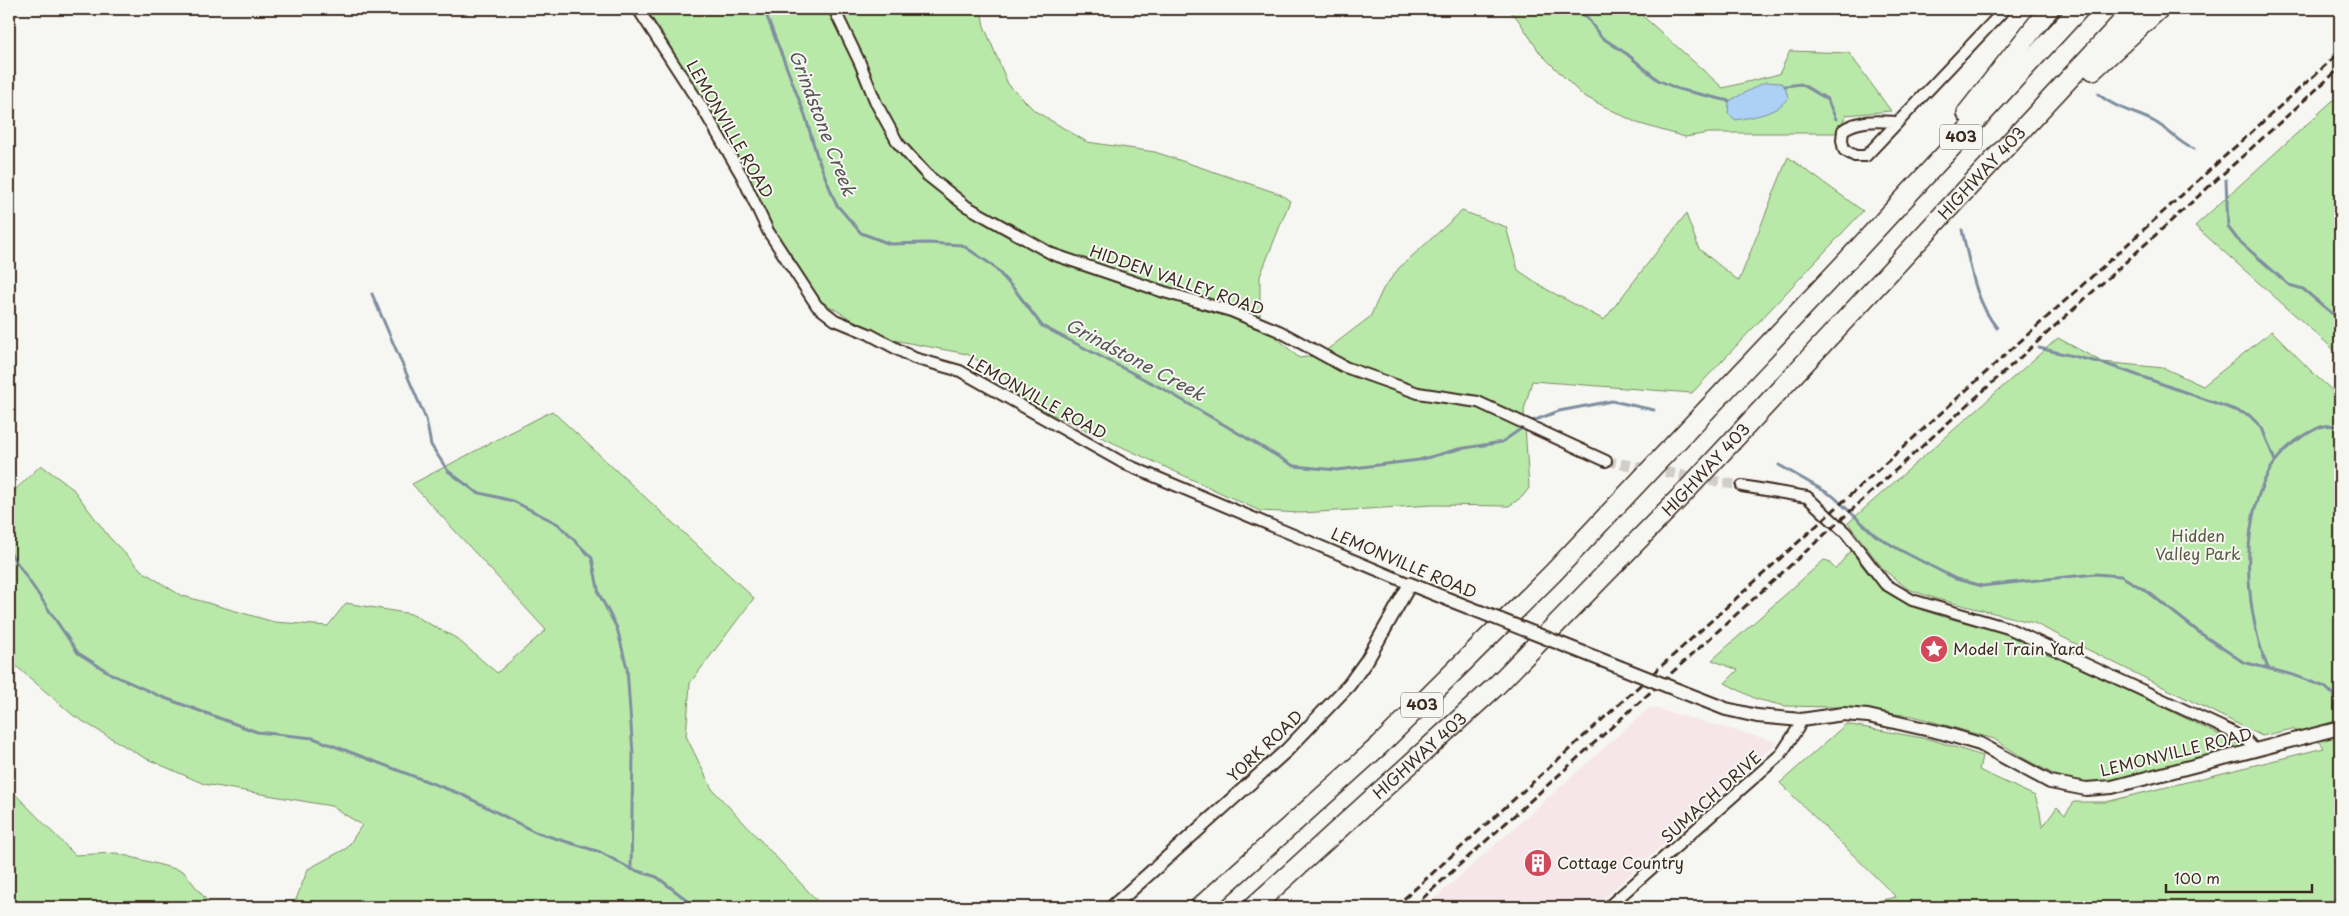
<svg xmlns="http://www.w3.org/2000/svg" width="2349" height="916" viewBox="0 0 2349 916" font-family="'Playpen Sans',sans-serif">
<rect width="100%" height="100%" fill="#f6f6f2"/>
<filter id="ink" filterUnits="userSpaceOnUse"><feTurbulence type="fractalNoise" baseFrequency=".02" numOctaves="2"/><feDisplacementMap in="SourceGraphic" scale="10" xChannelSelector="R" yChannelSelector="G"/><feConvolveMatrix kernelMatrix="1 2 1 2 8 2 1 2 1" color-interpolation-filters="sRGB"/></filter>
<g filter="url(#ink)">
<polygon fill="#f7e6e9" points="1650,707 1777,742 1594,907 1425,907"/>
<g fill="#b9e9a9" stroke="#7a8a64">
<polygon points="646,9 981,9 984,26 1008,84 1035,111 1087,142 1155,152 1280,194 1290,201 1260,276 1260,322 1299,358 1320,355 1370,317 1383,289 1399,268 1462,211 1506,227 1518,270 1546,289 1604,320 1686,214 1699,249 1739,281 1788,157 1863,211 1692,393 1532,381 1524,410 1529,488 1522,497 1509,506 1432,505 1302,513 1260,511 1019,399 1004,376 967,354 883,338 814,297 783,257 733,155 665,37"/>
<polygon points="1507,9 1635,9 1723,88 1779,74 1790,51 1849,53 1891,111 1846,115 1838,133 1709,133 1685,137 1637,123 1582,95 1540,53 1517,18"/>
<polygon points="2340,94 2340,355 2195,226"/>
<polygon points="2272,331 2317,377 2340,397 2340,907 1868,907 1882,900 1896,897 1780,783 1846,724 1933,740 1982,756 1979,770 2035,796 2040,812 2042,828 2057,807 2065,815 2074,802 2106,802 2324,748 2321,743 2292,729 2262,736 2034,623 1937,599 1908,589 1884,570 1848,523 2058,338 2102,362 2164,368 2203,386"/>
<polygon points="552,411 754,598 690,683 686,736 712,789 823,907 537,907 525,904 519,907 293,907 308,869 347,848 362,825 331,806 204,784 143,757 74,716 9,660 9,496 41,465 73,489 109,537 142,571 180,595 274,622 328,626 346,603 411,614 456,638 497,673 546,630 412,484"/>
<path d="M1851,551C1860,563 1869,576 1880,586C1919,620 1975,619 2020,640C2095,673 2168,710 2242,746L2137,776L2088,784L2061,778L2025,759L1994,739L1913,716L1835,707L1785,706L1756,699L1725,683L1738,670L1712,660L1824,560L1828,561L1835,569Z"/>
<polygon points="9,788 75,855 116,853 183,871 212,907 9,907"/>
</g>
<path fill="#acd1f5" stroke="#7f8e9f" d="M1765,82L1781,83L1785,86L1788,98C1775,115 1755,116 1736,120L1728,114L1729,101Z"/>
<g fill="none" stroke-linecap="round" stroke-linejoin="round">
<g stroke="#7f8e9f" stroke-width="3">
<polyline points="764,9 805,115 817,156 836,204 861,233 890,244 927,243 962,245 992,265 1015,290 1042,326 1165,390 1294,466 1337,470 1419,460 1459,449 1502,442 1525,426"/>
<polyline points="1568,9 1586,16 1601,37 1627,54 1658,80 1678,89 1729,101"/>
<polyline points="1785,86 1801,84 1827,99 1836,119"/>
<path d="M2098,94C2116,109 2133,111 2153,121C2169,129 2178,143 2194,149"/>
<polyline points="2226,180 2228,227 2237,239 2289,285 2303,289 2340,320"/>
<path d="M1962,230C1970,264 1975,301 1997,328"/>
<polyline points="372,294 426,419 431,445 448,471 476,492 513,501 558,524 592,558 599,594 617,628 627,668 633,754 631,869"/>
<polyline points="2039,348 2106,364 2249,415 2262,428 2275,461"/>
<polyline points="1530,422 1559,411 1612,401 1654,410"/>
<polyline points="1779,465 1833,496 1875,535 1900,550 1956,579 1982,586 2095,574 2121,576 2148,592 2200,633 2243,662 2293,675 2325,687 2340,701"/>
<polyline points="9,551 78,653 113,675 162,697 257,732 313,738 463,795 535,832 600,852 631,869 657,877 696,907"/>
<path d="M2268,668C2241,606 2234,476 2302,437C2318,427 2322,424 2340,426"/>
<polyline points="2337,907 2340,892"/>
</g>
<polyline stroke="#d1cdc8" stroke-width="10" stroke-dasharray="10 5" stroke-linecap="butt" points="1606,461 1742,486"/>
<defs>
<g id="minor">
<polyline points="638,9 703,109 742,176 768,231 817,306 835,320 869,334 914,358 960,371 1125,464 1410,584"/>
<polyline points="834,9 860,63 876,103 898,143 927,175 966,206 1052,254 1164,292 1231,311 1279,331 1345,367 1418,393 1478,402 1606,461"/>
<path d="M1897,122C1878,121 1859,119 1843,130L1842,140L1844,150L1855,156H1866L2005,9"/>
<polyline points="1742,486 1807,497 1846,533 1885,584 1912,600 2008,628 2228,730 2245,739 2254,749"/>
<polyline points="1608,907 1781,754 1798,728 1801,720"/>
</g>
<g id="tertiary">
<polyline points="1685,693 1726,709 1757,716 1801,720 1843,714 1868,716 1943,733 1980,744 2050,782 2086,789 2112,787 2340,728"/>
<polyline points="1112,907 1287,750 1349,685 1367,660 1410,584 1450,600"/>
</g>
<g id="motorway">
<polyline points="2093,70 2159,9"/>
<polyline points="1967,113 2049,9"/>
<polyline points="1200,907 1380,745 1553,573 1843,265 2079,9"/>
<path id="s1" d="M1253,907L1496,686L1683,494L2134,9"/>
</g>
</defs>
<use href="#minor" stroke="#3b2a1e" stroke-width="14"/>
<use href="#tertiary" stroke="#3b2a1e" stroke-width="16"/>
<use href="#motorway" stroke="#3b2a1e" stroke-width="22"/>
<use href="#minor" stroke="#f6f6f2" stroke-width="10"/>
<use href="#tertiary" stroke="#f6f6f2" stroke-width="12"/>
<use href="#motorway" stroke="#f6f6f2" stroke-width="19"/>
<g stroke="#3b2a1e" stroke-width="3" stroke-dasharray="8 4" stroke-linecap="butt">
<polyline points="1395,907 2340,52"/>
<polyline points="1413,907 2340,68"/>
</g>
<defs>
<polyline id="tertiary-bridge" points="1450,600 1685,693"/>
</defs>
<use href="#tertiary-bridge" stroke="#3b2a1e" stroke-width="16" stroke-linecap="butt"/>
<use href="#tertiary-bridge" stroke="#f6f6f2" stroke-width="12"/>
</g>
</g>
<defs>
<symbol id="sight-disc" viewBox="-11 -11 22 22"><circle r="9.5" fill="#d1495b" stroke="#f6f6f2"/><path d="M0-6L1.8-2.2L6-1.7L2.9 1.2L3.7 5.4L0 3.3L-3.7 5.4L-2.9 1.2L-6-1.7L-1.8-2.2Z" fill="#fff"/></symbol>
<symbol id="building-disc" viewBox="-11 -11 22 22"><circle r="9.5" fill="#d1495b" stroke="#f6f6f2"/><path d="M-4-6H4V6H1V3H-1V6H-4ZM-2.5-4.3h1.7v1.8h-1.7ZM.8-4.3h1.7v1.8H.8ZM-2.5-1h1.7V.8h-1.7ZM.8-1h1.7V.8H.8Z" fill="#fff"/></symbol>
</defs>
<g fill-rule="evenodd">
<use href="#sight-disc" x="1918" y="633" width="32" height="32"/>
<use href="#building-disc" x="1522" y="847" width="32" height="32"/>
</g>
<g text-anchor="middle" stroke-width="4" stroke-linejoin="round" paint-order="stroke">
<g fill="#f6f6f2" stroke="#73675e" stroke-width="1">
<rect x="1940" y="124.5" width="42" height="25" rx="4"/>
<rect x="1401" y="692.5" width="42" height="25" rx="4"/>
</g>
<g font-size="15" font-weight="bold" fill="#3b2a1e">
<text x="1961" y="142">403</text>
<text x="1422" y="710">403</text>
</g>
<g font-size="16" fill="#3b2a1e" stroke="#f6f6f2">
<text transform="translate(730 129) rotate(60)" y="6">LEMONVILLE ROAD</text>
<text dy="6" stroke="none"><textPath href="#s1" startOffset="1035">HIGHWAY 403</textPath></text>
<text transform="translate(1177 280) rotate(19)" y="6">HIDDEN VALLEY ROAD</text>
<text transform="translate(1037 397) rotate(29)" y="6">LEMONVILLE ROAD</text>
<text dy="6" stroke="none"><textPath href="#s1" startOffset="630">HIGHWAY 403</textPath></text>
<text transform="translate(1404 563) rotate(23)" y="6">LEMONVILLE ROAD</text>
<text transform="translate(1265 746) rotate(-43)" y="6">YORK ROAD</text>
<text transform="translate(2176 752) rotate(-14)" y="6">LEMONVILLE ROAD</text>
<text dy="6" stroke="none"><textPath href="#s1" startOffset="225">HIGHWAY 403</textPath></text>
<text transform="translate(1711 797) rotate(-42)" y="6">SUMACH DRIVE</text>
</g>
<g font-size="16" fill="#5a5a41" stroke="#f6f6f2">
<text x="2198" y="542">Hidden<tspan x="2198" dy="18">Valley Park</tspan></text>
</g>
<g font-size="16" fill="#3b2a1e" stroke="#f6f6f2" text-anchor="start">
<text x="1953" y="655">Model Train Yard</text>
<text x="1557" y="869">Cottage Country</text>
</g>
<g font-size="18" font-style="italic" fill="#575454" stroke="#f6f6f2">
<text transform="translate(822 123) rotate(69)" y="6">Grindstone Creek</text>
<text transform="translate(1135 360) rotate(28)" y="6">Grindstone Creek</text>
</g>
</g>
<rect width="2349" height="916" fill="none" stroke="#f6f6f2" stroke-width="30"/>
<rect x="15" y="15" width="2319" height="886" fill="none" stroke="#3b2a1e" stroke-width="2" filter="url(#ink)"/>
<path d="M2166 884v8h146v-8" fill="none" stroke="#3b2a1e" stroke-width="2.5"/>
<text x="2174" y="884" font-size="15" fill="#3b2a1e" stroke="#f6f6f2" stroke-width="4" paint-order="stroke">100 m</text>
</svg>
